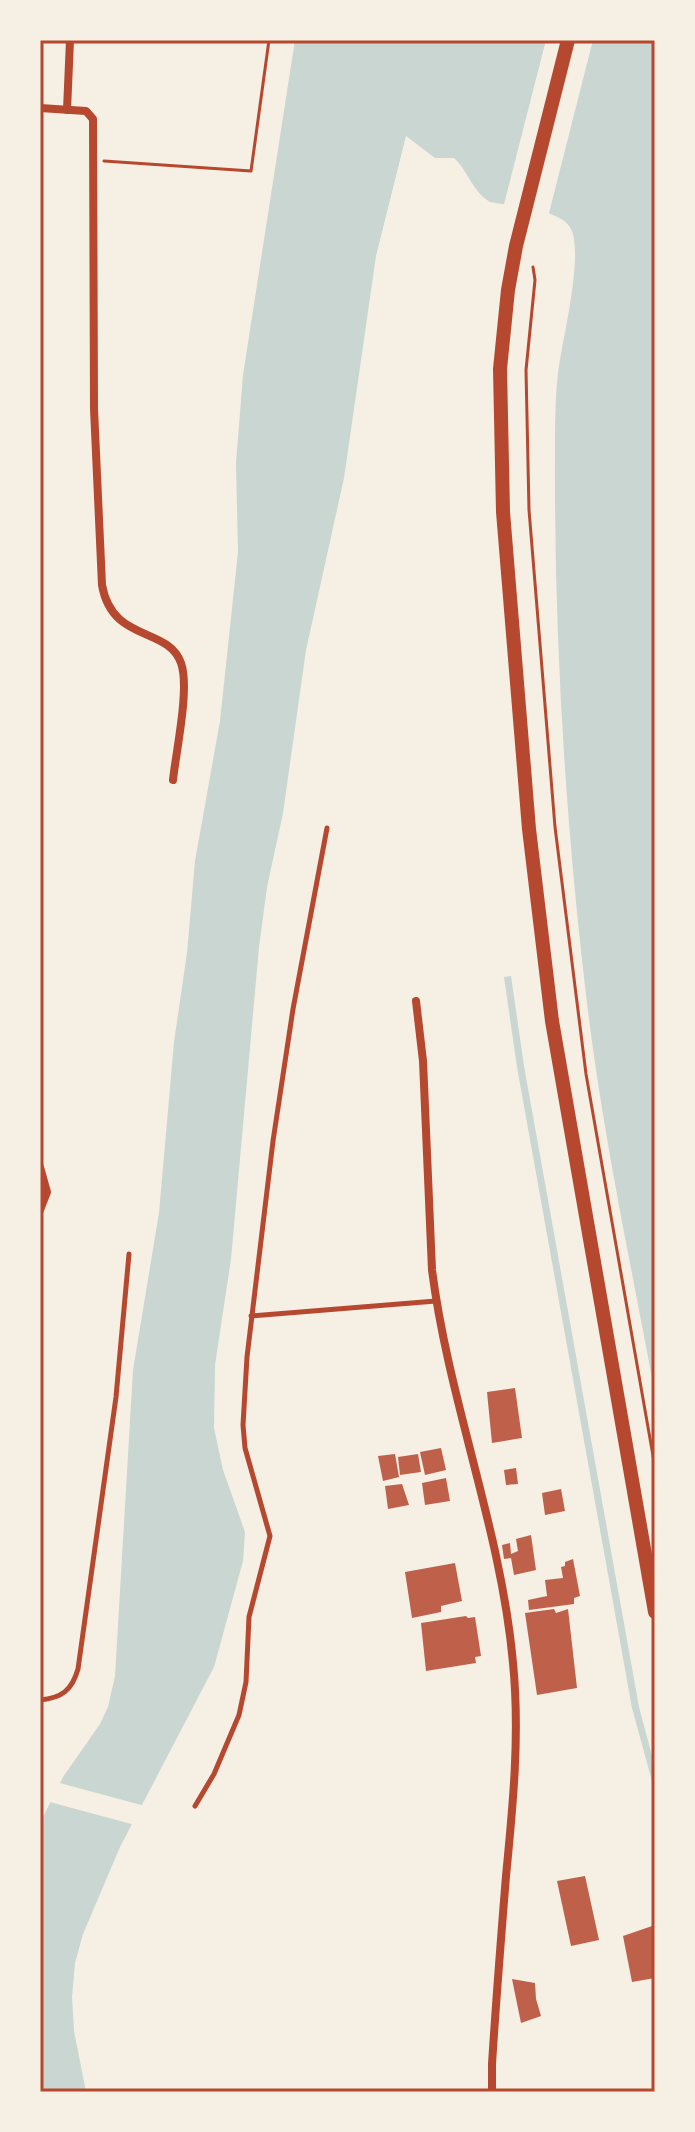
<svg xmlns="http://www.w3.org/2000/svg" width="695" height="2132" viewBox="0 0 695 2132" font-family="Karla,sans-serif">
<rect width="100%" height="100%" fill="#f6efe4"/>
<g fill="#c9d6d2">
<path d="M295,40H655V1394C632,1270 605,1145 589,1019C566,833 554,643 555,455C555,428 555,400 558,373C562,340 584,256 571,229C562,209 511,206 490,202C472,191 469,172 454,158H435L406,136L376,256L344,478L306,650L283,813L267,887L259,947L231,1259L215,1365L214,1428L223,1470L245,1532L243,1561L214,1667L120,1847L83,1934L75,1963L72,1997L74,2031L86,2092H40V1823L63,1777L100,1724L108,1707L115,1676L133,1370L159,1213L174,1042L187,953L195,861L220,721L238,552L236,463L243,375Z"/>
<polygon points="511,976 524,1066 639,1707 655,1767 655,1792 632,1708 517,1067 504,977"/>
</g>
<g fill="#f6efe4">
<polygon points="546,40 593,40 548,217 503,208"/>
<polygon points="56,1782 145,1806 135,1825 46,1801"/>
</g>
<g fill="#bf614a">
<polygon points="515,1388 522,1438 492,1443 487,1392"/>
<polygon points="441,1448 446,1470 425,1475 420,1452"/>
<polygon points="395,1454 399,1477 383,1481 378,1456"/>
<polygon points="418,1454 421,1472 400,1475 398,1457"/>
<polygon points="516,1468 518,1484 506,1485 504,1470"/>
<polygon points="446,1478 450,1501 425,1505 422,1483"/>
<polygon points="402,1484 409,1505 388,1509 385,1486"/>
<polygon points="561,1489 565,1511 545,1515 542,1493"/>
<polygon points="531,1535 536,1570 514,1575 511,1558 504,1559 502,1545 510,1543 511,1554 518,1551 516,1539"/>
<polygon points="573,1559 580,1596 574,1598 574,1604 529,1610 528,1600 547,1596 545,1580 563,1578 561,1567 565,1566 565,1562"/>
<polygon points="455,1563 462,1601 441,1606 441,1612 412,1618 405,1572"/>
<polygon points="554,1609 556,1613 568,1609 577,1688 537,1695 525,1613"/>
<polygon points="466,1616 468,1618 475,1617 481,1656 475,1657 476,1663 426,1671 421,1623"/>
<polygon points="585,1876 599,1940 571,1946 557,1881"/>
<polygon points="655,1925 655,1978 632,1982 623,1936"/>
<polygon points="512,1979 535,1983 536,1999 541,2016 521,2023"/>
</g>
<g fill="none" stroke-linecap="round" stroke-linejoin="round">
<g stroke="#b5482f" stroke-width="3">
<polyline points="104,161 251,171 269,40"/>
<polyline points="533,267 535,280 526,370 529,510 555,827 586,1074 655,1467"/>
</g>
<g stroke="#b5482f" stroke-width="5">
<polyline points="251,1316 436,1301"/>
<path d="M40,1700C62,1698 72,1690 78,1669L116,1397L129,1254"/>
<polyline points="195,1806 214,1774 239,1715 246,1682 249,1617 270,1536 245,1448 243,1425 247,1357 273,1141 293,1009 327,828"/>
</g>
<g stroke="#b5482f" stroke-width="8">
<path d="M40,108L86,111L93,119L94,409L102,585C112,643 168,626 181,663C190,688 176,751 173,780"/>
<polyline points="67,110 70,40"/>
<path d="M416,1001L423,1061L432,1270C449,1403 501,1529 513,1663C520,1734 513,1805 506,1876C501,1938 496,2001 492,2064V2092"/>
<polyline points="40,1167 47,1192 40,1210"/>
</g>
<polyline stroke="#b5482f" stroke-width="14" points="568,40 516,246 508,290 500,369 503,512 529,829 552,1021 655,1612"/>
</g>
<rect width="695" height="2132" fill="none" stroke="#f6efe4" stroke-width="84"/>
<rect x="42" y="42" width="611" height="2048" fill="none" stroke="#b5482f" stroke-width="3"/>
</svg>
